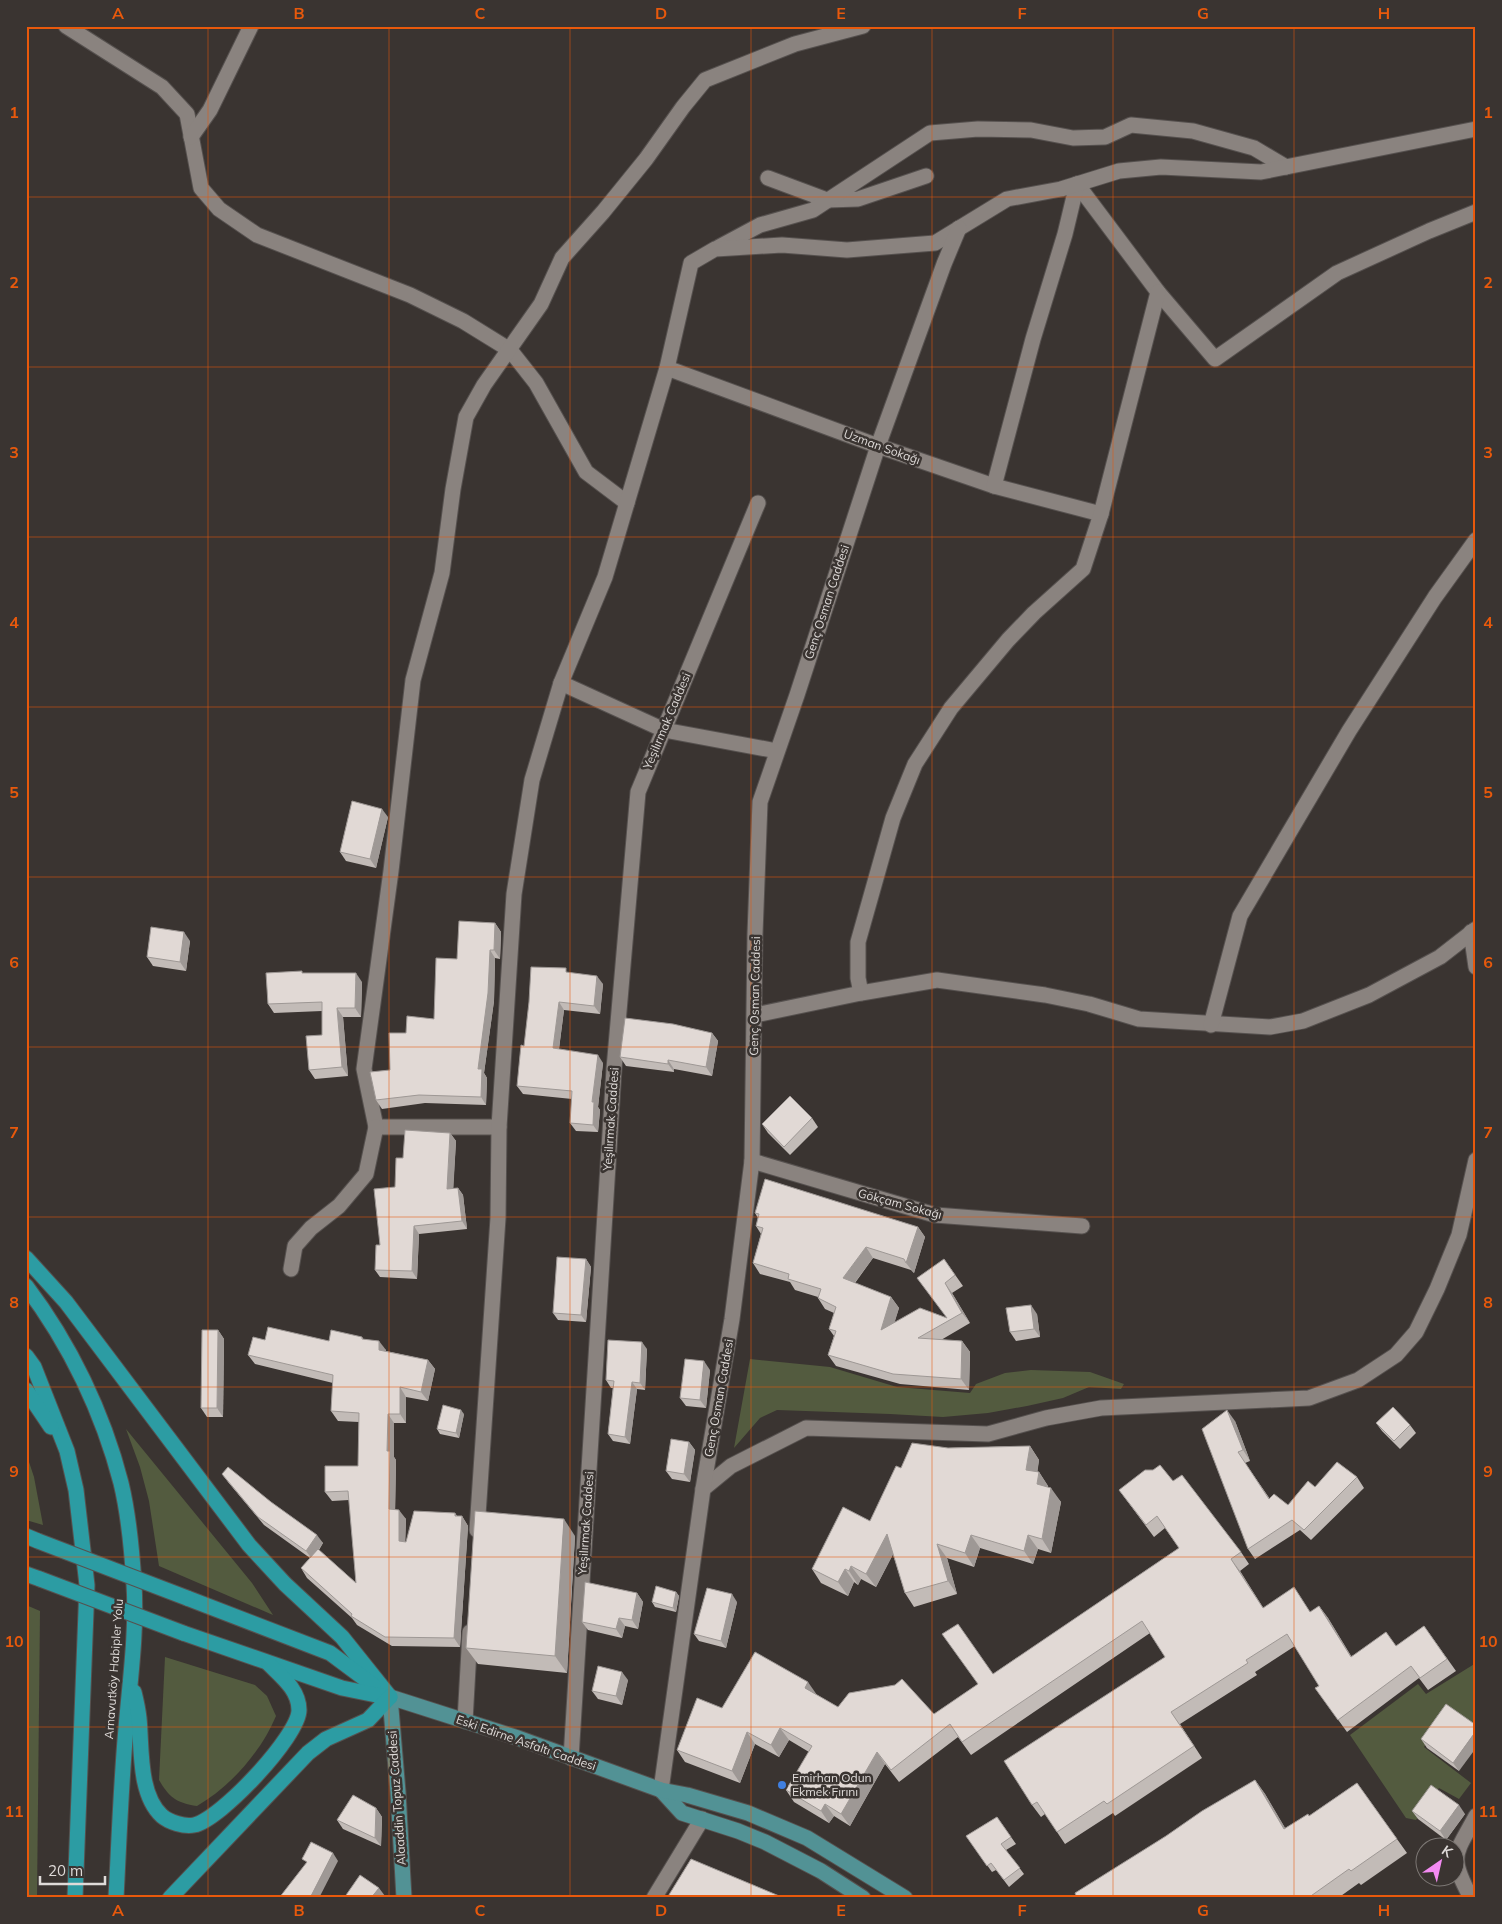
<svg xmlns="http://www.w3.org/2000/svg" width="1502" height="1924" viewBox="0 0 1502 1924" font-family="Mulish,sans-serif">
<rect width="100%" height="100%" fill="#3a3431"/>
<g fill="#535b3f">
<polygon points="750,1359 830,1367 897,1387 970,1393 976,1384 1005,1373 1031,1370 1090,1372 1124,1384 1121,1389 1089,1387 1063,1398 1027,1406 988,1413 943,1417 890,1414 777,1410 760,1418 734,1448"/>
<polygon points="126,1429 252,1583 273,1615 159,1566 149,1501 140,1467"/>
<polygon points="26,1453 34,1477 43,1525 26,1520"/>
<polygon points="26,1605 40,1611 37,1898 26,1898"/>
<path d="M165,1657L255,1685L267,1696L276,1716C261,1752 230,1787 197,1806C176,1803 169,1797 159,1780Z"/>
<polygon points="1476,1663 1476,1726 1452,1710 1424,1747 1471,1783 1459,1799 1439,1788 1416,1820 1406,1818 1350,1735 1418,1684 1426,1694"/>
</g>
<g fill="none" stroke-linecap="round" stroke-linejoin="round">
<defs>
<g id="minor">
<polyline points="66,26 162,87 187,114 201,188 219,209 257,235 410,295 463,321 510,350 536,383 586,472 627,503"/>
<polyline points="191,137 210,110 251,26"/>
<polyline points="768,178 827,200 858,199 926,176"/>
<polyline points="1077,184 1158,292 1215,359 1337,273 1429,231 1476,212"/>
<polyline points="719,247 760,225 813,210 930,133 978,129 1031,130 1073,138 1105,137 1131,125 1193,131 1254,148 1286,167"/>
<polyline points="667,368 878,446 994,486 1101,514"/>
<polyline points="994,486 1033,339 1065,234 1077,184"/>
<polyline points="561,683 664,730 777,751"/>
<polyline points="1471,932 1476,967"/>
<polyline points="861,993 858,978 858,942 893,818 915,764 951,708 1008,640 1034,613 1083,569 1101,514 1158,292"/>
<polyline points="755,1015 861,993 937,980 1045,995 1089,1004 1139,1019 1270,1027 1303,1021 1369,995 1440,957 1476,929"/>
<polyline points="1211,1025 1240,916 1349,731 1435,597 1476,540"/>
<polyline points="499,1127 376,1127 364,1069 391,871 413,680 442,573 453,489 466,417 484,385 541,304 562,258 603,212 646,159 683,107 705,80 795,44 863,26"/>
<polyline points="752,1161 935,1215 1082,1226"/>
<polyline points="291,1269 295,1246 311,1228 339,1206 366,1174 376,1127"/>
<polyline points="703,1489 731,1466 806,1428 988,1434 1046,1418 1101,1408 1309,1398 1358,1380 1396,1355 1416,1332 1437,1289 1459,1235 1476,1160"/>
<polyline points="477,1530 498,1218 499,1127 514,894 532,780 561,683 605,577 667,368 691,263 715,249 782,245 847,250 935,243 1007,199 1061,189 1119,171 1161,167 1261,172 1476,129"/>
<polyline points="465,1721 470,1632"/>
<polyline points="571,1758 614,1069 638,792 758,503"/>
<polyline points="661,1790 703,1489 732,1319 752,1161 755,934 760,802 797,695 878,446 944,264 959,228"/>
<polyline points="654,1898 702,1819"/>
<path d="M1471,1898C1448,1855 1455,1855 1476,1816"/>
</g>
<g id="major">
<polyline points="661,1790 682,1813 738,1831 765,1842 821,1871 863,1898"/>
<polyline points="404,1898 398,1792 390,1697 518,1738 661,1790 687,1795 748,1813 807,1838 905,1898"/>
</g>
<g id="highway">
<polyline points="26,1258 66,1302 249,1545 285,1584 342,1637 390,1697"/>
<path d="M26,1286C70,1344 103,1413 121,1483C129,1516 132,1551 134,1584C137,1632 130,1680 126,1728C121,1784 119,1841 116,1898"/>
<polyline points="26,1356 34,1367 67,1451 76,1490 87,1585 75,1898"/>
<polyline points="26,1390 51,1427"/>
<polyline points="26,1536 38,1541"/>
<polyline points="26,1574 40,1579"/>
<polyline points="187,1598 330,1653 373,1685"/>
<polyline points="183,1633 342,1688 386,1697"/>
<path d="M134,1692C136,1700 138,1709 139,1718C142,1747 138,1794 162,1816C169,1822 184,1827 194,1825C220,1820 299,1736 299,1710C299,1690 282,1677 269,1664"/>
<polyline points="170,1898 308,1753 326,1739 368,1720 390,1697"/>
</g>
</defs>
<use href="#minor" stroke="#56514f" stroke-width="17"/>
<use href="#major" stroke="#56514f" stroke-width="17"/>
<use href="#highway" stroke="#56514f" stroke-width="17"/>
<use href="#minor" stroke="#8a837f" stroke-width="15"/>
<use href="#major" stroke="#529295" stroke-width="15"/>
<use href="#highway" stroke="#2c9ca3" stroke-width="15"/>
<defs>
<g id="highway-bridge">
<polyline points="38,1541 187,1598"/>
<polyline points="40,1579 183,1633"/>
</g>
</defs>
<use href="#highway-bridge" stroke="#56514f" stroke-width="17" stroke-linecap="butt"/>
<use href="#highway-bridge" stroke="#2c9ca3" stroke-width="15"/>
</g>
<g fill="#c2bbb7">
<polygon points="388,817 376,868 346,861 340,852"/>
<polygon points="495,923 501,932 500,959 495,958 494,1001 484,1073 487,1078 486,1105 425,1103 382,1109 376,1100 406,1033 434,1019 457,959"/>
<polygon points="190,941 186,971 153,966 147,957"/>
<polygon points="303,973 362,982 361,1017 343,1017 348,1076 315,1079 309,1070 322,1035 322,1011 274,1013 268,1004"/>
<polygon points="569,973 603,984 600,1014 564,1010 559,1049 603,1063 598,1107 600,1110 598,1132 576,1131 570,1123 572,1099 523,1094 517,1086"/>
<polygon points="712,1033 718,1041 712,1076 674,1069 674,1072 626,1066 620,1057"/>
<polygon points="812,1118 818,1127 790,1155 768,1133 762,1124"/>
<polygon points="450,1133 456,1141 453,1188 458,1188 463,1195 467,1229 419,1234 417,1279 380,1277 375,1270 380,1245 403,1158"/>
<polygon points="755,1213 918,1227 925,1237 914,1273 911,1270 873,1258 855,1283 891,1297 899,1308 894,1323 946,1318 944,1259 963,1286 952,1293 970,1323 941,1340 962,1341 970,1352 969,1390 900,1384 836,1366 828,1355 834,1336 829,1329 834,1313 825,1309 818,1298 818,1297 795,1290 790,1282 760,1274 753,1263 761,1234 756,1226 758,1218"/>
<polygon points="586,1259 591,1267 586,1322 558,1320 553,1313"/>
<polygon points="1037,1314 1040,1337 1016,1341 1010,1332"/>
<polygon points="218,1330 224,1339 223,1417 207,1417 201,1408"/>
<polygon points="362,1337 364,1340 386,1350 386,1351 428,1360 435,1369 428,1401 406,1397 406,1423 394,1423 394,1457 396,1460 395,1510 406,1519 405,1542 455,1513 457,1516 462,1516 468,1526 460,1647 392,1646 357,1625 352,1618 307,1578 301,1568 310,1558 264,1525 228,1482 222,1474 271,1502 323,1543 319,1550 356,1583 349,1500 332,1501 325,1492 358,1466 359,1422 338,1421 331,1411 333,1383 255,1364 248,1355 265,1340 329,1341"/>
<polygon points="647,1349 645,1390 637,1389 630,1444 613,1441 608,1434 613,1388 611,1388 606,1380"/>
<polygon points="710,1370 706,1408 686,1406 680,1398"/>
<polygon points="464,1414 459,1438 440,1434 437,1429"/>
<polygon points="1235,1421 1250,1461 1245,1463 1270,1499 1288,1505 1315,1487 1357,1477 1364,1488 1311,1540 1300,1530 1255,1559 1248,1549"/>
<polygon points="1376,1423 1410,1425 1416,1433 1400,1449 1382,1431"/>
<polygon points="689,1442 695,1450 690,1482 672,1479 666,1471"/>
<polygon points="1030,1446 1039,1460 1037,1472 1039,1472 1048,1486 1048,1487 1061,1502 1051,1553 1038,1549 1033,1564 980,1548 974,1567 947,1558 957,1594 914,1607 905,1593 893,1554 876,1587 861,1579 858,1585 854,1582 848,1596 821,1583 812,1569 870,1521 901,1468 948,1448"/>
<polygon points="1173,1481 1241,1552 1249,1564 1240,1571 1263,1608 1311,1612 1319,1606 1328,1618 1351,1656 1396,1646 1424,1626 1456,1671 1428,1690 1419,1678 1347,1732 1315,1688 1319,1686 1295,1646 1255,1672 1257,1675 1180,1724 1202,1758 1115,1816 1113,1813 1065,1844 1045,1814 1041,1817 1032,1805 1165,1657 1150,1633 971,1755 958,1737 899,1782 885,1764 850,1826 834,1816 829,1823 794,1802 786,1790 809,1752 789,1740 779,1757 755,1744 740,1783 685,1762 677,1750 722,1708 817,1695 838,1707 934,1714 1179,1548 1165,1528 1154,1537 1119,1490"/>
<polygon points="575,1536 567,1673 478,1664 466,1648"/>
<polygon points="676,1592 679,1596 676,1612 655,1607 652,1602"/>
<polygon points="637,1593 643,1602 638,1629 625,1626 622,1638 588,1630 582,1622"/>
<polygon points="737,1602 726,1648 699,1641 694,1634"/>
<polygon points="628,1680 622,1705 598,1699 592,1691"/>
<polygon points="1446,1704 1459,1771 1427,1748 1421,1739"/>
<polygon points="1255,1780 1265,1794 1285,1828 1309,1816 1357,1783 1407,1853 1361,1885 1359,1883 1338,1898 1077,1898"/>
<polygon points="376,1808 382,1817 381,1846 343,1829 337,1820"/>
<polygon points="1412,1811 1465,1814 1446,1840 1418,1819"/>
<polygon points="997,1817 1016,1844 1006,1850 1024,1874 1009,1887 996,1870 992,1872 966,1836"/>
</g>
<g fill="#9e9895">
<polygon points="382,809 388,817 376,868 370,859"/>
<polygon points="495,923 501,932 500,959 494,950"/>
<polygon points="184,932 190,941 186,971 180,962"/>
<polygon points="490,950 495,958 494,1001 484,1073 487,1078 486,1105 481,1097 478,1069"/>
<polygon points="356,973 362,982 361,1017 355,1008"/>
<polygon points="597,976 603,984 600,1014 594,1006"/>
<polygon points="559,1002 564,1010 558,1056 553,1048"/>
<polygon points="337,1008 343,1017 348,1076 342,1067"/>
<polygon points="712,1033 718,1041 712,1076 706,1067"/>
<polygon points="598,1055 603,1063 598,1107 600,1110 598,1132 593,1125 592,1102"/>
<polygon points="668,1060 674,1069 674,1072 668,1064"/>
<polygon points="450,1133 456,1141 453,1196 447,1189"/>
<polygon points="458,1188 463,1195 467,1229 462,1221"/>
<polygon points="414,1226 419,1234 417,1279 412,1271"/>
<polygon points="918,1227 925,1237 914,1273 906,1263"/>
<polygon points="866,1247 873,1258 850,1289 843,1278"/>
<polygon points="586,1259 591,1267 586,1322 581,1315"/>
<polygon points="945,1283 952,1293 970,1323 962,1313"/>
<polygon points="891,1297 899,1308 889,1341 881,1330"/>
<polygon points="1031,1305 1037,1314 1040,1337 1034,1329"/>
<polygon points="218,1330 224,1339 223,1417 217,1408"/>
<polygon points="379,1341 386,1350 385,1359 379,1350"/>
<polygon points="962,1341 970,1352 969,1390 961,1379"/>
<polygon points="642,1342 647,1349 645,1390 640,1383"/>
<polygon points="428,1360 435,1369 428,1401 421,1392"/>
<polygon points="704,1361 710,1370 706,1408 700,1400"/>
<polygon points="632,1382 637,1389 630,1444 625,1437"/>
<polygon points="400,1387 406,1397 406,1423 400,1414"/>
<polygon points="461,1410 464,1414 459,1438 456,1433"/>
<polygon points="1227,1410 1235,1421 1250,1461 1243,1450"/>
<polygon points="388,1414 394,1423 394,1457 396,1460 395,1519 389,1509 387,1451"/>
<polygon points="689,1442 695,1450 690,1482 684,1474"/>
<polygon points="1030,1446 1039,1460 1036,1484 1026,1470"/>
<polygon points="1039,1472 1048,1486 1046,1498 1037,1484"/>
<polygon points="1051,1488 1061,1502 1051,1553 1042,1539"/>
<polygon points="399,1510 406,1519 405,1551 399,1541"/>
<polygon points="455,1513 461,1522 462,1516 468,1526 460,1647 454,1638"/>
<polygon points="564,1519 575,1536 567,1673 555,1656"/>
<polygon points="887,1534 897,1547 876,1587 866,1574"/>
<polygon points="317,1535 323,1543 312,1559 306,1551"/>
<polygon points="971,1535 980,1548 974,1567 965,1553"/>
<polygon points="1028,1535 1038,1549 1033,1564 1024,1551"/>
<polygon points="937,1544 947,1558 957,1594 948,1581"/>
<polygon points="1231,1559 1240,1571 1271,1620 1263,1608"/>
<polygon points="851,1566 861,1579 858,1585 849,1571"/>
<polygon points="845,1569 854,1582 848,1596 838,1582"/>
<polygon points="676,1592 679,1596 676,1612 673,1608"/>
<polygon points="637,1593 643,1602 638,1629 632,1620"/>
<polygon points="732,1594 737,1602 726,1648 721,1641"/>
<polygon points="1319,1606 1328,1618 1359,1669 1351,1657"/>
<polygon points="619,1618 625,1626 622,1638 616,1629"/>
<polygon points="622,1672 628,1680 622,1705 616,1696"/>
<polygon points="808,1682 817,1695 805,1688"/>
<polygon points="780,1728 789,1740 779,1757 771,1745"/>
<polygon points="1476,1731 1476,1748 1459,1771 1453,1763"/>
<polygon points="747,1732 755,1744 740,1783 732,1771"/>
<polygon points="877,1752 885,1764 850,1826 841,1814"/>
<polygon points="1255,1780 1265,1794 1294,1843 1284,1829"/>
<polygon points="825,1804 834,1816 829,1823 821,1811"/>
<polygon points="1459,1805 1465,1814 1446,1840 1440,1831"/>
<polygon points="376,1808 382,1817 381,1846 375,1838"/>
<polygon points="333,1853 338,1861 319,1898 310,1898"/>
<polygon points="379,1888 385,1896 384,1898 371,1898"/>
</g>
<g fill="#e1d9d5" stroke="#9e9895">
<polygon points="352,801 382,809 370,859 340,852"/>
<polygon points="459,921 495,923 494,950 490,950 488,993 478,1069 482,1069 481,1097 419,1095 376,1100 370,1072 390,1070 389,1033 406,1033 407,1016 434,1019 436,958 457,959"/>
<polygon points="151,927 184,932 180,962 147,957"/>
<polygon points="531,967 566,968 566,972 597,976 594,1006 559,1002 553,1048 598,1055 592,1102 594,1102 593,1125 570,1123 572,1091 517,1086 521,1045 524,1046 529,1002"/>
<polygon points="302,971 302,973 356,973 355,1008 337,1008 342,1067 309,1070 306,1036 322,1035 322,1002 268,1004 266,973"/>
<polygon points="625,1018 673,1024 712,1033 706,1067 668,1060 668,1064 620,1057"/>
<polygon points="790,1096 812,1118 784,1147 762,1124"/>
<polygon points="405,1130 450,1133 447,1189 458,1188 462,1221 414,1226 412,1271 375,1270 376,1245 380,1245 374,1189 395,1187 396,1158 403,1158"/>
<polygon points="765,1179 918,1227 906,1263 904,1259 866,1247 843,1278 891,1297 881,1330 920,1308 947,1318 917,1278 944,1259 955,1275 945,1283 962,1313 918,1338 962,1341 961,1379 893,1374 828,1355 836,1331 829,1329 836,1307 818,1298 821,1289 788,1279 789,1274 753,1263 763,1228 756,1226 759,1214 755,1213"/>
<polygon points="557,1257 586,1259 581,1315 553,1313"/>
<polygon points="1031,1305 1034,1329 1010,1332 1006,1308"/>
<polygon points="268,1327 329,1341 331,1330 362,1337 362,1339 379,1341 379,1350 428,1360 421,1392 400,1387 400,1414 388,1414 387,1451 390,1451 389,1509 399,1510 399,1541 406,1542 414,1511 455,1513 455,1516 462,1516 454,1638 385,1637 351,1616 352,1614 301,1568 318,1549 356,1583 348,1491 325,1492 325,1466 358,1466 359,1413 331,1411 333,1375 248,1355 253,1337 265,1340"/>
<polygon points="202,1330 218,1330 217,1408 201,1408"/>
<polygon points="608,1340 642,1342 640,1383 632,1382 625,1437 608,1434 614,1381 606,1380"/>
<polygon points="685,1359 704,1361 700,1400 680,1398"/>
<polygon points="443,1405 461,1410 456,1433 437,1429"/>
<polygon points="1393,1407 1410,1425 1394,1441 1376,1423"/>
<polygon points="1227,1410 1243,1450 1238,1452 1269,1499 1274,1494 1288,1505 1308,1481 1315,1487 1337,1462 1357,1477 1304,1530 1292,1520 1248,1549 1202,1429"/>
<polygon points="671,1439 689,1442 684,1474 666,1471"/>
<polygon points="912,1443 948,1448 1030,1446 1026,1470 1039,1472 1037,1484 1051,1488 1042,1539 1028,1535 1024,1551 971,1535 965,1553 937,1544 948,1581 905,1593 887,1534 866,1574 851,1566 849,1571 845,1569 838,1582 812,1569 843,1507 870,1521 896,1466 901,1468"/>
<polygon points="1160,1465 1173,1481 1182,1475 1241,1552 1231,1559 1263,1608 1294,1587 1310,1612 1319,1606 1351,1657 1386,1632 1396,1646 1424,1626 1447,1659 1420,1678 1411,1666 1338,1720 1315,1688 1319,1686 1287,1634 1246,1660 1248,1663 1171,1712 1194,1746 1107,1804 1104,1801 1057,1832 1037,1802 1032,1805 1004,1761 1165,1657 1142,1621 962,1742 950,1724 891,1770 877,1752 841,1814 825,1804 821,1811 786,1790 812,1746 780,1728 771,1745 747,1732 732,1771 677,1750 697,1698 722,1708 755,1652 808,1682 805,1688 838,1707 849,1693 895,1685 902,1679 934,1714 978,1684 942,1634 958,1624 993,1674 1179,1548 1157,1516 1146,1525 1119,1490 1145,1470 1153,1470"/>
<polygon points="228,1467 271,1502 317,1535 306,1551 258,1517 222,1474"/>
<polygon points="475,1511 564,1519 555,1656 466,1648"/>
<polygon points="585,1582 637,1593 632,1620 619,1618 616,1629 582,1622"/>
<polygon points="656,1586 676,1592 673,1608 652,1602"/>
<polygon points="707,1588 732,1594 721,1641 694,1634"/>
<polygon points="598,1666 622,1672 616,1696 592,1691"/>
<polygon points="1446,1704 1476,1725 1476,1731 1453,1763 1421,1739"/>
<polygon points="1255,1780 1284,1829 1308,1814 1309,1816 1357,1783 1397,1839 1351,1871 1349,1869 1308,1898 1077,1898 1075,1893 1166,1836 1202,1811"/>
<polygon points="1431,1785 1459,1805 1440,1831 1412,1811"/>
<polygon points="353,1795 376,1808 375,1838 337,1820"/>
<polygon points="997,1817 1011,1837 1001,1844 1020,1868 1004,1880 991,1863 987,1866 966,1836"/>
<polygon points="311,1842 333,1853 310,1898 279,1898 307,1862 302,1859"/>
<polygon points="691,1859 784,1898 667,1898"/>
<polygon points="360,1875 379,1888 371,1898 344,1898"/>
</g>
<path fill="none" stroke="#e8590c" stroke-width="1" stroke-opacity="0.55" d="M208,26V1898M389,26V1898M570,26V1898M751,26V1898M932,26V1898M1113,26V1898M1294,26V1898M26,197H1476M26,367H1476M26,537H1476M26,707H1476M26,877H1476M26,1047H1476M26,1217H1476M26,1387H1476M26,1557H1476M26,1727H1476"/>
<circle fill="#3f7fe0" stroke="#3a3431" stroke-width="2" cx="782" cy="1785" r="5"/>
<g text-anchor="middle" stroke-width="5" stroke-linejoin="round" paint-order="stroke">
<g font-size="12" fill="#dfdbd9" stroke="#3a3431">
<text transform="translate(882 447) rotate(20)" y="4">Uzman Sokağı</text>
<text transform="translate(827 602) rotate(-72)" y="4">Genç Osman Caddesi</text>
<text transform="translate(667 721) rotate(-67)" y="4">Yeşilırmak Caddesi</text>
<text transform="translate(755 996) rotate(-89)" y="4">Genç Osman Caddesi</text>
<text transform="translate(611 1119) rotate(-86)" y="4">Yeşilırmak Caddesi</text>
<text transform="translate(900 1204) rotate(15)" y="4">Gökçam Sokağı</text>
<text transform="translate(719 1398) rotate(-80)" y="4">Genç Osman Caddesi</text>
<text transform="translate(586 1523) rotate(-86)" y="4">Yeşilırmak Caddesi</text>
<text transform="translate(114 1669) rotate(-86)" y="4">Arnavutköy Habipler Yolu</text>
<text transform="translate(526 1743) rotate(19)" y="4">Eski Edirne Asfaltı Caddesi</text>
<text transform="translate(397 1798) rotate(-94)" y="4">Alaaddin Topuz Caddesi</text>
</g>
<g font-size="12" fill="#dfdbd9" stroke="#3a3431" text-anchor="start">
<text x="792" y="1782">Emirhan Odun<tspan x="792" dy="14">Ekmek Fırını</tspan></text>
</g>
</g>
<rect width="1502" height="1924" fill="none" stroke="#3a3431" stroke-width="55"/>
<g transform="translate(1440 1862) rotate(34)"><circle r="24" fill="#3a3431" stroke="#7c7774"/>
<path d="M0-4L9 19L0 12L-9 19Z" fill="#f38af2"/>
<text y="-8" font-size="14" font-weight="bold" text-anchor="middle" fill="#dfdbd9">K</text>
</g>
<path d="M40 1876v8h65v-8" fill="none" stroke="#dfdbd9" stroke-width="2.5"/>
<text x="48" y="1876" font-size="15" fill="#dfdbd9" stroke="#3a3431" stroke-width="4" paint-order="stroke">20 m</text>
<rect x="28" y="28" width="1446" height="1868" fill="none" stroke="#e8590c" stroke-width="2"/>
<g font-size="16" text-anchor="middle" font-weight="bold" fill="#e8590c">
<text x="118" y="19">A</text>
<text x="299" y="19">B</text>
<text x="480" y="19">C</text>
<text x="661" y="19">D</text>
<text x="841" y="19">E</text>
<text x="1022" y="19">F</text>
<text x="1203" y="19">G</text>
<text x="1384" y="19">H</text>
<text x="14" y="118">1</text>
<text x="1488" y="118">1</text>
<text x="14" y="288">2</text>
<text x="1488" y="288">2</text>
<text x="14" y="458">3</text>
<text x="1488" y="458">3</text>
<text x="14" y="628">4</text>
<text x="1488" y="628">4</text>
<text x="14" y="798">5</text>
<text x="1488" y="798">5</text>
<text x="14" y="968">6</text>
<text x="1488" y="968">6</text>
<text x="14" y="1138">7</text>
<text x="1488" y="1138">7</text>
<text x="14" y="1308">8</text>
<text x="1488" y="1308">8</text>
<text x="14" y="1477">9</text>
<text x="1488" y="1477">9</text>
<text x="14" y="1647">10</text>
<text x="1488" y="1647">10</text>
<text x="14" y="1817">11</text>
<text x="1488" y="1817">11</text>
<text x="118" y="1916">A</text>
<text x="299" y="1916">B</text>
<text x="480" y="1916">C</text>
<text x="661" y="1916">D</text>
<text x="841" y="1916">E</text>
<text x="1022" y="1916">F</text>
<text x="1203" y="1916">G</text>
<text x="1384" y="1916">H</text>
</g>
</svg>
